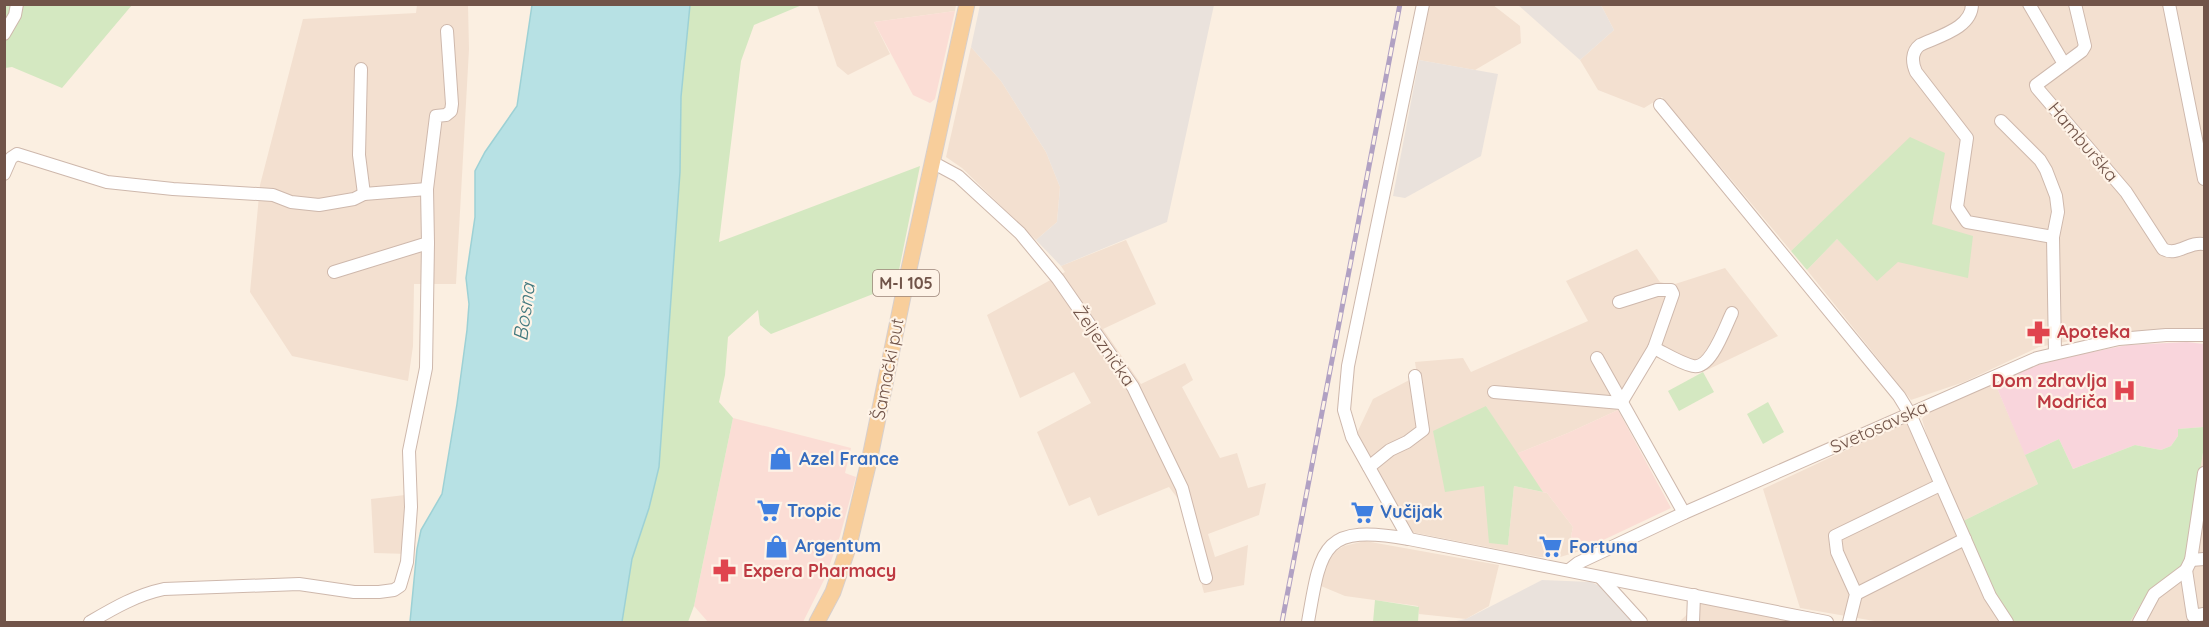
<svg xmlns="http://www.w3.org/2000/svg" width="2209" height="627" viewBox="0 0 2209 627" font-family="Quicksand,sans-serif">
<rect width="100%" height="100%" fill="#fbefe1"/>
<g fill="#f3e0d0">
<polygon points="417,5 468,5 469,49 456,284 414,284 413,346 408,381 292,356 250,292 260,185 303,19 416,13"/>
<polygon points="817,5 956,5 955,11 874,22 890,54 848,75 837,66"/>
<polygon points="1429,5 1493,5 1520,26 1521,43 1475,70 1419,60"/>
<polygon points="1601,5 2204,5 2204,330 2158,330 2105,334 2039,347 1964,382 1911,400 1807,270 1837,239 1877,280 1932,224 1910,138 1791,251 1662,97 1644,108 1598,90 1580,60 1614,30"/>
<polygon points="971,47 1001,81 1046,152 1060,187 1057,222 1036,240 962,168 946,157"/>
<polygon points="1126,240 1156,304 1103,329 1141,384 1185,363 1193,380 1182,387 1220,458 1237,453 1248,488 1266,483 1259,515 1208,534 1215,557 1248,545 1244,585 1204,593 1179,500 1169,487 1098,516 1090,497 1069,506 1037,432 1091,403 1074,372 1020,398 987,315 1065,272 1061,266"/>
<polygon points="1637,249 1660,282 1672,285 1725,268 1778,336 1707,370 1694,370 1656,357 1653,358 1630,402 1618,410 1568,433 1516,454 1486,406 1484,486 1508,545 1514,486 1547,493 1573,527 1571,536 1580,551 1557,558 1539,557 1411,532 1356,435 1373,399 1417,376 1415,362 1463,358 1471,372 1588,321 1566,281"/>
<polygon points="1995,383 2038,484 1961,522 1934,461 1922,419 1926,413"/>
<polygon points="1908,421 1990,607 2000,622 1880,622 1800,608 1763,489"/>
<polygon points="2204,446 2204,622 2130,622 2150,589 2182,566 2188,549"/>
<polygon points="405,495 409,554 374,553 371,499"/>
<polygon points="1365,541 1499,565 1489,606 1466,619 1419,614 1418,606 1345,596 1321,586 1324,566 1331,554 1344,546"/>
<polygon points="1700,602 1792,622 1679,622"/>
</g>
<g fill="#fbddd5">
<polygon points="955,11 935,99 930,103 913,95 874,22"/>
<polygon points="1618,410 1671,508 1580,551 1571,536 1573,527 1547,493 1543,492 1516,454 1568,433"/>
<polygon points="733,418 851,448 845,473 856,477 840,536 825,578 803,622 708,622 694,606"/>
</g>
<g fill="#eae2dc">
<polygon points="980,5 1214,5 1167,222 1061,266 1036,240 1057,222 1060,187 1046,152 1001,81 971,47"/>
<polygon points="1518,5 1601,5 1614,30 1580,60"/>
<polygon points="1419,60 1498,74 1481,156 1405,198 1393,196"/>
<polygon points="1542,580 1591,582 1602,587 1634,622 1451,622 1466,619"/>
</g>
<polygon fill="#f9d5dc" points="2187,342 2204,344 2204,427 2179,429 2178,436 2171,446 2161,450 2135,445 2073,469 2059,439 2025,455 1995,383 2028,367 2073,356 2127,345"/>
<g fill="#d4e8c1">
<polygon points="4,5 132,5 62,88 12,67 5,68"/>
<polygon points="690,5 802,5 754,25 741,61 719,242 920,166 896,285 771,334 760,325 758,310 728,337 725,375 719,402 733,418 694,606 688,622 622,622 632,559 649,508 659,467 680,172 681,97"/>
<polygon points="1910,137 1945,153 1932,224 1973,236 1968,278 1898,262 1877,281 1837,239 1807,270 1791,251"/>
<polygon points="1703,372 1714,392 1679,411 1668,391"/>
<polygon points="1768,402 1784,432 1763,444 1747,414"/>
<polygon points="1486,406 1543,492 1514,486 1508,545 1489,543 1484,486 1445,492 1433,431"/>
<polygon points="2204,427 2204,446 2188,549 2182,566 2150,589 2130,622 2009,622 1961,522 2038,484 2025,455 2059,439 2073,469 2135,445 2161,450 2171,446 2178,436 2178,429"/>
<polygon points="1375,600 1419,607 1418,622 1373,622"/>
</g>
<polygon fill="#b7e1e4" stroke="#9dd1d5" stroke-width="1.5" points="532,5 690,5 681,97 680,172 659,467 649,508 632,559 622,622 410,622 417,549 421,530 442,494 457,404 467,330 469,304 466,278 475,217 475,171 485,152 517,106"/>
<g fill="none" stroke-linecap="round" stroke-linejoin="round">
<defs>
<g id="minor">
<path d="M1972,4C1972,28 1939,36 1920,45C1911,52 1912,63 1916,72L1967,138L1957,207L1967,222L2053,237"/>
<polyline points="2029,4 2064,64"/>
<path d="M2075,4L2085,46L2082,51L2036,85L2037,88L2126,192L2163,249C2177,257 2189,241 2204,244"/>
<polyline points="2169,4 2204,179"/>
<polyline points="4,34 15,15 17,4"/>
<polyline points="361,69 359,155 364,194 427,189"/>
<polyline points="1660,105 1899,396 1910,414 1990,596 2007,622"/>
<polyline points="2001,121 2040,160 2046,170 2056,196 2058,212 2053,237 2055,353"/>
<polyline points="932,162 958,176 1020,233 1058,279 1133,387 1182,488 1206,578"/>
<polyline points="4,174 11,158 17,154 107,182 173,189 273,195 291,202 319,205 354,199 364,194"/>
<polyline points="334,272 428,243 427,189 436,116 446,115 451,111 452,104 447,31"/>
<path d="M1654,348C1666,354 1680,363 1693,366C1711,370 1725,327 1732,313"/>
<polyline points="1597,358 1684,513"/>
<polyline points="1494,392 1621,403 1654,348 1673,294 1671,290 1657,290 1619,302"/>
<polyline points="1369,467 1390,450 1407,442 1423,430 1415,376"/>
<polyline points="1409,539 1352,437 1344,410 1348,366 1423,4"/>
<polyline points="2191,560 2204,559"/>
<polyline points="1569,570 1578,563 1684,513 2037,358 2119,339 2166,335 2204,335"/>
<polyline points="2186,570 2193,616 2204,614"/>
<polyline points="1601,578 1641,622"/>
<polyline points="1856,594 1965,539"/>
<path d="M90,622C114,608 136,595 164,589L299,584L354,592H379L394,590L400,586L407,562L411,507L409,451L426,368L428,243"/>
<path d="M1308,622C1321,545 1323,524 1409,539L1827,622"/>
<polyline points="1693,622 1694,595"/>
<polyline points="1849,622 1856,594 1837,552 1835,536 1940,485"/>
<polyline points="2139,622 2154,594 2186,570 2191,560 2204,473"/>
</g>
<polyline id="major" points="817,622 833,592 849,545 870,457 902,301 967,4"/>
</defs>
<use href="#minor" stroke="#ceb8ac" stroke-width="14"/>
<use href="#major" stroke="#d7cfcc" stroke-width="17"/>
<use href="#minor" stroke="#fff" stroke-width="12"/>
<use href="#major" stroke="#f8ce9b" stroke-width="15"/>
<defs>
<polyline id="rail" points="1282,622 1400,4"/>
</defs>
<use href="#rail" stroke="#b1a1c3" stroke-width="5"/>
<use href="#rail" stroke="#fef3e7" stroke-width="3" stroke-dasharray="9" stroke-linecap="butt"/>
</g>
<defs>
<symbol id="pharmacy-bare" viewBox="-9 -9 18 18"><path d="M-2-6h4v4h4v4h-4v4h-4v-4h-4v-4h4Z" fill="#e0444e" stroke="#fef3e7" stroke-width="2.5" paint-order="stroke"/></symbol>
<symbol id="hospital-bare" viewBox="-9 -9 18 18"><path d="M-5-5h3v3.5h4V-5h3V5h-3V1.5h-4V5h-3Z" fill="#e0444e" stroke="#fef3e7" stroke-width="2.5" paint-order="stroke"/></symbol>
<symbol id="shop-bare" viewBox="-9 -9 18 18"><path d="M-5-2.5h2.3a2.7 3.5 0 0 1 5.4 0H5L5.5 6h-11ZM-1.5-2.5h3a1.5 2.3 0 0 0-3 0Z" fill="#3f7fe0" stroke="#fef3e7" stroke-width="2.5" paint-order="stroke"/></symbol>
<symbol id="supermarket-bare" viewBox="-9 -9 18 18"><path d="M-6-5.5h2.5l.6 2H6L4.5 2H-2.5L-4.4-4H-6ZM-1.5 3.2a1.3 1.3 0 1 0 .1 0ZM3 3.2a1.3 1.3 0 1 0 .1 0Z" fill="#3f7fe0" stroke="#fef3e7" stroke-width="2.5" paint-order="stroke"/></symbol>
</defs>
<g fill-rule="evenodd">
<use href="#pharmacy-bare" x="2022" y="316" width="33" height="33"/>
<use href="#hospital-bare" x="2108" y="374" width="33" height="33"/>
<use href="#shop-bare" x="764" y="442" width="33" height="33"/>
<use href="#supermarket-bare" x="752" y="494" width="33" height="33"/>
<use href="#supermarket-bare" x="1346" y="496" width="33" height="33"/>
<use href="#shop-bare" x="760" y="530" width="33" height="33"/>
<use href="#supermarket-bare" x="1534" y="530" width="33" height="33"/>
<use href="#pharmacy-bare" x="708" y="554" width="33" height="33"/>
</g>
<g text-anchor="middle" stroke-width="4.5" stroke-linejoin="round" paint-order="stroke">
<rect fill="#fef3e7" stroke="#9b8478" stroke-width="1.5" x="873" y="270" width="66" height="26" rx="4.5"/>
<g font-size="16" font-weight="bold" fill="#715449">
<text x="906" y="289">M-I 105</text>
</g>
<g font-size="18" fill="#715449" stroke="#fef3e7">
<text transform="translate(2083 142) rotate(50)" y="6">Hamburška</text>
<text transform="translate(1104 346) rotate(55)" y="6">Željeznička</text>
<text transform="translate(888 369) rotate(-79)" y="6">Šamački put</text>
<text transform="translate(1879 427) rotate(-24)" y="6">Svetosavska</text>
</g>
<g font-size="18" font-weight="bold" fill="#be3a42" stroke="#fef3e7" text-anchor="start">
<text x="2057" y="338">Apoteka</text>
<text x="2107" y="387" text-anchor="end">Dom zdravlja<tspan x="2107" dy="21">Modriča</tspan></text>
<text x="743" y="577">Expera Pharmacy</text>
</g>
<g font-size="18" font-weight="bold" fill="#366cbe" stroke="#fef3e7" text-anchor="start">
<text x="799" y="465">Azel France</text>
<text x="787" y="517">Tropic</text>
<text x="1380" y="518">Vučijak</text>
<text x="795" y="552">Argentum</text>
<text x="1569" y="553">Fortuna</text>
</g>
<g font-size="20" font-style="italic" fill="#41787e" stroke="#fef3e7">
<text transform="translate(524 312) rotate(-82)" y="7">Bosna</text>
</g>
</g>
<rect width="2209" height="627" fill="none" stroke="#715449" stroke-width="12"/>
</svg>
